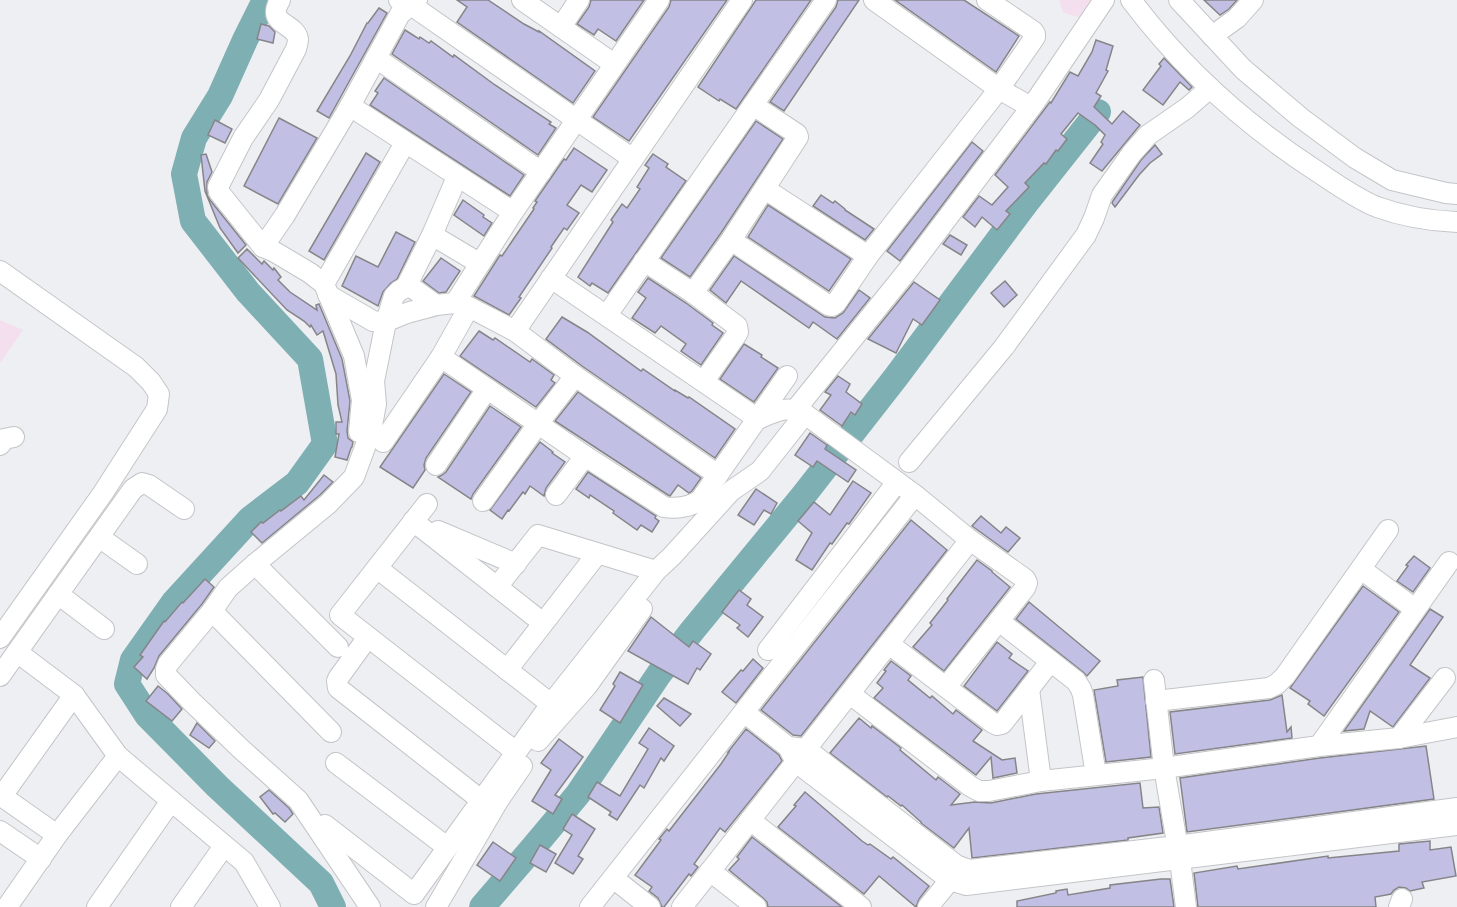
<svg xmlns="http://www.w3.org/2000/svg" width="1457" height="907" viewBox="0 0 1457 907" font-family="'DM Sans',sans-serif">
<rect width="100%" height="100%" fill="#eeeff2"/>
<g fill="#f3dfee">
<polygon points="1059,0 1103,0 1089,21 1063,12"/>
<polygon points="0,320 23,330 0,363"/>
</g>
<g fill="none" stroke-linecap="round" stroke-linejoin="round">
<g stroke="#7eafb2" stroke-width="26">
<polyline points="265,0 245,40 220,96 194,138 184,174 193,221 248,292 310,359 325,444 297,483 250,519 174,602 133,660 127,684 147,715 217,786 321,883 333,907"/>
<polyline points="482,907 532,849 578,794 659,674 692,631 803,496 896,377 1026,203 1098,112"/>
</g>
</g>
<g fill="#c2bfe5" stroke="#858588" stroke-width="1.5">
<polygon points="457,0 488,0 524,24 539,32 539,31 595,71 573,103 457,22 467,7"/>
<polygon points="591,0 644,0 616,41 598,29 594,35 577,24 589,7"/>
<polygon points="671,0 727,0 629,141 593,117 669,7"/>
<polygon points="756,0 811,0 736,109 720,99 719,101 698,87"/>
<polygon points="838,0 859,0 784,111 770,102 836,7"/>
<polygon points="895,0 964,0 1019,36 996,72"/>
<polygon points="1204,0 1237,0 1229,9 1220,15"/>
<polygon points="379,8 387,13 329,118 317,111 350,56 367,23 368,23"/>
<polygon points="261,24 269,26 275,32 273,43 257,39"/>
<polygon points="405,30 419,39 420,37 429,43 431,41 453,57 454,55 495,85 551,122 549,124 556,128 538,155 392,54"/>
<polygon points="1096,40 1113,46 1106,70 1108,71 1096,93 1101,96 1094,107 1112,124 1123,111 1140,125 1102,171 1090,163 1103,144 1101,142 1105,135 1095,125 1078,113 1061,134 1067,139 1058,151 1056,150 1046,164 1044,163 1025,183 1029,187 1006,211 1010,214 997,230 982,217 975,227 963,217 979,196 992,205 1008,187 995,175 1050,102 1051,103 1070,72 1078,76 1092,52"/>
<polygon points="1164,58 1192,87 1189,90 1180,82 1163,105 1143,90 1161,66 1159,64"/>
<polygon points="384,78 524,175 510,196 370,105 378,93 375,91"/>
<polygon points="279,118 317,138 278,204 244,186"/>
<polygon points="215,120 232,129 225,143 208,135"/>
<polygon points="756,121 783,139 721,233 690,277 661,258"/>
<polygon points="972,142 983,151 900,261 887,251"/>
<polygon points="1155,145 1162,154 1150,163 1139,175 1115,207 1112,203 1113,201 1141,160"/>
<polygon points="574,148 607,170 592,192 581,185 567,205 579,213 567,230 564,228 551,247 552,248 519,297 521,298 509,315 474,296 500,255 502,256 534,209 533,208 537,202 535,201 564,159 566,160"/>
<polygon points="366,153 380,162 324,260 309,251"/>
<polygon points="206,154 212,172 207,182 207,195 210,200 246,245 238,253 220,228 205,191 201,155"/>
<polygon points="653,154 668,164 666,167 686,181 608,293 592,283 590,286 578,277 613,222 611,220 622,204 627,208 640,189 637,187 649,168 645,165"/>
<polygon points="821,195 833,203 835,201 845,209 845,210 874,229 865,240 813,206"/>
<polygon points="463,200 484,215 483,217 492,223 484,236 454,215"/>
<polygon points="768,205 851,259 829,291 748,237"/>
<polygon points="396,232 415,242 397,279 391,283 383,292 378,306 342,286 356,256 378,267"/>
<polygon points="950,235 967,245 961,255 943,244"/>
<polygon points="247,249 262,264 264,261 273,270 274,268 281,277 278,280 290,292 317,310 316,305 319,304 342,359 350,401 347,431 348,438 353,442 352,447 351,448 347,460 335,457 339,434 336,434 336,422 342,422 338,405 336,374 323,331 317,335 311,325 310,327 304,321 287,310 238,258"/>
<polygon points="734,256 825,317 835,318 843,313 859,290 870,298 837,339 813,322 809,328 741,281 726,303 710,290"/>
<polygon points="441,258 460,271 446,292 439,293 423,281"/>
<polygon points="648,278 686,303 713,323 712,325 723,333 701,365 681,351 686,344 661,326 655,333 632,318 646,298 638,292"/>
<polygon points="1005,281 1017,295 1004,307 991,293"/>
<polygon points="914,282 940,300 922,325 913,319 896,353 868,339"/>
<polygon points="562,317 587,332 641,371 643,369 675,391 675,390 688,398 689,397 735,429 715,458 582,366 546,339"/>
<polygon points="479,331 493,340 495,338 530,362 532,359 554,375 551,380 555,383 536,407 460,356"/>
<polygon points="744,344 762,355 761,357 778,368 754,402 720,379"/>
<polygon points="444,374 471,392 426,458 424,465 425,470 413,488 380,467"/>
<polygon points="838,376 850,384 846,392 862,404 855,415 851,412 842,426 820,410 831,395 825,392"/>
<polygon points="578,392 701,478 692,491 689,493 678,485 670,496 668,495 555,421"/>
<polygon points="490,406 521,427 473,494 471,499 438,477 442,475 446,472"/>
<polygon points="810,433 827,445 825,449 856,470 848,482 817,461 813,467 795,455"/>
<polygon points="540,442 553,452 552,453 565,462 546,488 544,496 530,486 525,494 523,492 509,511 508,510 502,519 490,510"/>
<polygon points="588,472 656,516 655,518 659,521 652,532 641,525 637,530 613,513 614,511 590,495 589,498 576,489"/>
<polygon points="324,475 333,482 320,495 262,543 251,532 261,522 263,523 280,510 281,511 301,496 304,500"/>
<polygon points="853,481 871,493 849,524 847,523 832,544 830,543 812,570 796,560 812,533 798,521 814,502 830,515"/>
<polygon points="756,489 777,503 771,514 764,510 754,525 738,515"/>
<polygon points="981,516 1001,533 1006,527 1020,538 1008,552 972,526"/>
<polygon points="911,520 947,550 801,736 793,735 761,710"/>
<polygon points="1414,556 1430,568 1413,592 1397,581 1408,566 1406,565"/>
<polygon points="977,560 992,571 992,572 1010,587 944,671 913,647 932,625 930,623 948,600 947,599"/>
<polygon points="205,579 214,587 202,604 159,656 154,668 147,679 134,667 143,657 140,655 164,621 165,622 182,602 183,603"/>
<polygon points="1363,586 1399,612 1324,716 1308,704 1310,701 1290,688"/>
<polygon points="739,590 751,599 747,605 763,617 748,637 737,628 740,625 722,612"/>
<polygon points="1029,602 1100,661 1087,676 1083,672 1016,619"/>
<polygon points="1430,609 1443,617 1410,665 1430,678 1393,727 1370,711 1364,729 1344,731"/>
<polygon points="651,617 689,647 693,641 711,654 700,670 697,668 688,684 628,651"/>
<polygon points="997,642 1012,654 1009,658 1028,671 997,711 964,686"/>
<polygon points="753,659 763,668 736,703 722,692 741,670 743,671"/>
<polygon points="891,661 911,676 908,680 930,698 932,696 953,714 956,710 982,730 973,741 1002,760 1015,758 1017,773 993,778 991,757 976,775 874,698 883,688 877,683 886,671 884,670"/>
<polygon points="620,672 643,685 620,723 600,710 615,686 613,684"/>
<polygon points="1143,677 1151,757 1106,762 1094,690 1118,686 1117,680"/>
<polygon points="158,686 168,694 182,709 172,721 146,701"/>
<polygon points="1282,695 1287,732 1291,727 1292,738 1175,754 1170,712 1270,700"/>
<polygon points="664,698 691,714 680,726 657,706"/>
<polygon points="859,718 871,728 872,726 901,748 900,750 936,780 938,777 960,794 951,805 975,802 991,803 1036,794 1140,783 1143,808 1159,807 1163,833 1128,838 1128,840 972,858 969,828 954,848 921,823 921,822 902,805 901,806 888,796 887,797 830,753"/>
<polygon points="197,723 215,741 209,748 190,735"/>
<polygon points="649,728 674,746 664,761 661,758 644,788 640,785 617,820 609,815 611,812 588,797 597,782 620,796 648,749 639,743"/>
<polygon points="746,729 779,755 782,761 725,832 720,828 694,864 698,867 691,876 689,874 664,907 662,907 658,898 649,891 652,887 635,875 661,840 659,839 667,829 669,831 721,764 729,752 728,752"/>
<polygon points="559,739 583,757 555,795 562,799 553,814 532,801 551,770 541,763"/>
<polygon points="1426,746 1434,799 1187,832 1180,778 1320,758"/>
<polygon points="269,790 289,808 293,814 285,822 275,813 273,814 260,797"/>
<polygon points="805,792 862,841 868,845 870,844 891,859 893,857 929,886 919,899 916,907 879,876 864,894 778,827 796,806 794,805"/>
<polygon points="572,814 595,829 578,856 583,859 573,874 555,863 572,835 563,829"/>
<polygon points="752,837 842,907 768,907 767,902 763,898 729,870 739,859 737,857"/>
<polygon points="1430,841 1430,850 1451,847 1456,876 1422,882 1424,888 1410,891 1406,888 1399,887 1394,890 1391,894 1375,897 1376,907 1198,907 1194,873 1237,866 1238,869 1328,856 1328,858 1399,851 1399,844"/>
<polygon points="493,842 516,858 500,881 477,865"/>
<polygon points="540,845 556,854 546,872 530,863"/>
<polygon points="1161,879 1170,879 1174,907 1017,907 1017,901 1056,893 1056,891 1067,889 1068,895 1110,888 1110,885"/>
</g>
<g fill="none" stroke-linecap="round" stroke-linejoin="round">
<defs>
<g id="minor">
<path d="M280,0C265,25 295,22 298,39C298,42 297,46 296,49L269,100L243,138L218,187L219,192L263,247L273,251L310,273L324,284L354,356L362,400L359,432"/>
<polyline points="399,0 411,5 633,159"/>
<polyline points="522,0 614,64"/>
<polyline points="874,0 999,89 1031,107"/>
<path d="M1131,0C1182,68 1247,126 1318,172C1334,183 1359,200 1377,207C1402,216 1430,221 1457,222"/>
<polyline points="1179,0 1243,69 1301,118 1355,158 1392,180 1446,193 1457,194"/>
<polyline points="561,27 579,0"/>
<polyline points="1212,36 1237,18 1253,0"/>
<polyline points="376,58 541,172"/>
<polyline points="350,106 513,212"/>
<polyline points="765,189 868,256"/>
<polyline points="432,235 479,263"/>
<polyline points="731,240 828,305 832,306 836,303 868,256 999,89 1035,37 1035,34 1033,31 987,0"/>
<polyline points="263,247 285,215 350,106 400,14 417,0"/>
<polyline points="644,261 693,293 737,326 738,332 735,337 704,381"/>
<polyline points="0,271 136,367 151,382 159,394 157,409 103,493 0,638"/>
<path d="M551,278L758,419C776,411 787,405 805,414L915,495L970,540L1025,579L1027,583L1025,588L946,687"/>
<polyline points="324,284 405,143"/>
<polyline points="406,287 432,235 457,177"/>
<polyline points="693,293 731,240 798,137 797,134 753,105"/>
<path d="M328,295L373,321C386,324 395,317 407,313C416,310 427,308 436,305"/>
<polyline points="455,303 513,212 659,0"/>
<polyline points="607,315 826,0"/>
<polyline points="515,331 742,0"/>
<path d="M441,357L585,456L664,507C676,509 692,507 701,499L787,376"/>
<polyline points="796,409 908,270 1035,102 1104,0"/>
<polyline points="383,442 441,357 469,307 515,331 575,376 718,475"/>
<polyline points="0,445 4,439 14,437"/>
<polyline points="909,462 1004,347 1086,235 1094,218 1102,195 1132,153 1148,135 1187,108 1210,88"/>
<polyline points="436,465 487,389"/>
<polyline points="556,495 585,456"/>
<polyline points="483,501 538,424 575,376"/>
<polyline points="427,504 340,615 516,752"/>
<polyline points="413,521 543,623"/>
<polyline points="438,531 516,564"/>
<polyline points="99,537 137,564"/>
<polyline points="255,564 338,647"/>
<polyline points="377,568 551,704"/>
<polyline points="1361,569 1415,609"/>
<polyline points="497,587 538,535 656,571"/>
<polyline points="58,594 104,629"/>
<polyline points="212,611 331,732"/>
<polyline points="999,621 1076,681 1081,689 1083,695 1096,775"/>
<polyline points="368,637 339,677 337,681 338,688 481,800"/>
<polyline points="889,644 993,723 997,725 1002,724 1050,662"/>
<polyline points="768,650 897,482"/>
<polyline points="17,652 74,695 118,756 244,862 270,907"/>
<polyline points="507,670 597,554"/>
<polyline points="0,676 133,489 142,483 149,485 184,509"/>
<polyline points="1154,680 1164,768 1180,860 1186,907"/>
<polyline points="1029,689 1041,781"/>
<polyline points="850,694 970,786 979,791 989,791 1041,781 1164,768 1319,746 1399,738 1457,727"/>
<polyline points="1156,701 1269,688 1277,684 1285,676 1388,530"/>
<polyline points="744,712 788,747 796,762 950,880 966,885 1457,825"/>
<polyline points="1399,738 1445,678"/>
<polyline points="538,741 587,686 642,609"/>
<polyline points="1319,746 1449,562"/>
<polyline points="788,747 806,749 956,865 969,870 1177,846 1457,808"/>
<polyline points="336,763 447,847"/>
<polyline points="0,795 57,835"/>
<polyline points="2,796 74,695"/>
<polyline points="750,820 861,907"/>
<polyline points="325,825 414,894 551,704 656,571 672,556 731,491 760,471 805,414"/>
<polyline points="0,831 41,859"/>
<polyline points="710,871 756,907"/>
<polyline points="613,878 650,907"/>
<polyline points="7,907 57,835 118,756"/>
<polyline points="97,907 171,801"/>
<polyline points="181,907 224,846"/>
<polyline points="370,907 298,800 241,749 192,702 166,675 166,669 168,664 212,611 228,588 255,564 328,504 354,477 371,431 376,404 374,381 386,322 394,296 399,291 406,287 411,287 436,305 455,303 469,307"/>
<polyline points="436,907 498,801 522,766"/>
<polyline points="590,907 915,495"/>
<polyline points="682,907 970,540"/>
<polyline points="928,907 950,880 954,870"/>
<polyline points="1399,907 1402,899"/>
</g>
</defs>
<use href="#minor" stroke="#c3c5c8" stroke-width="22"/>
<use href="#minor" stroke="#fff" stroke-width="20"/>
</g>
</svg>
